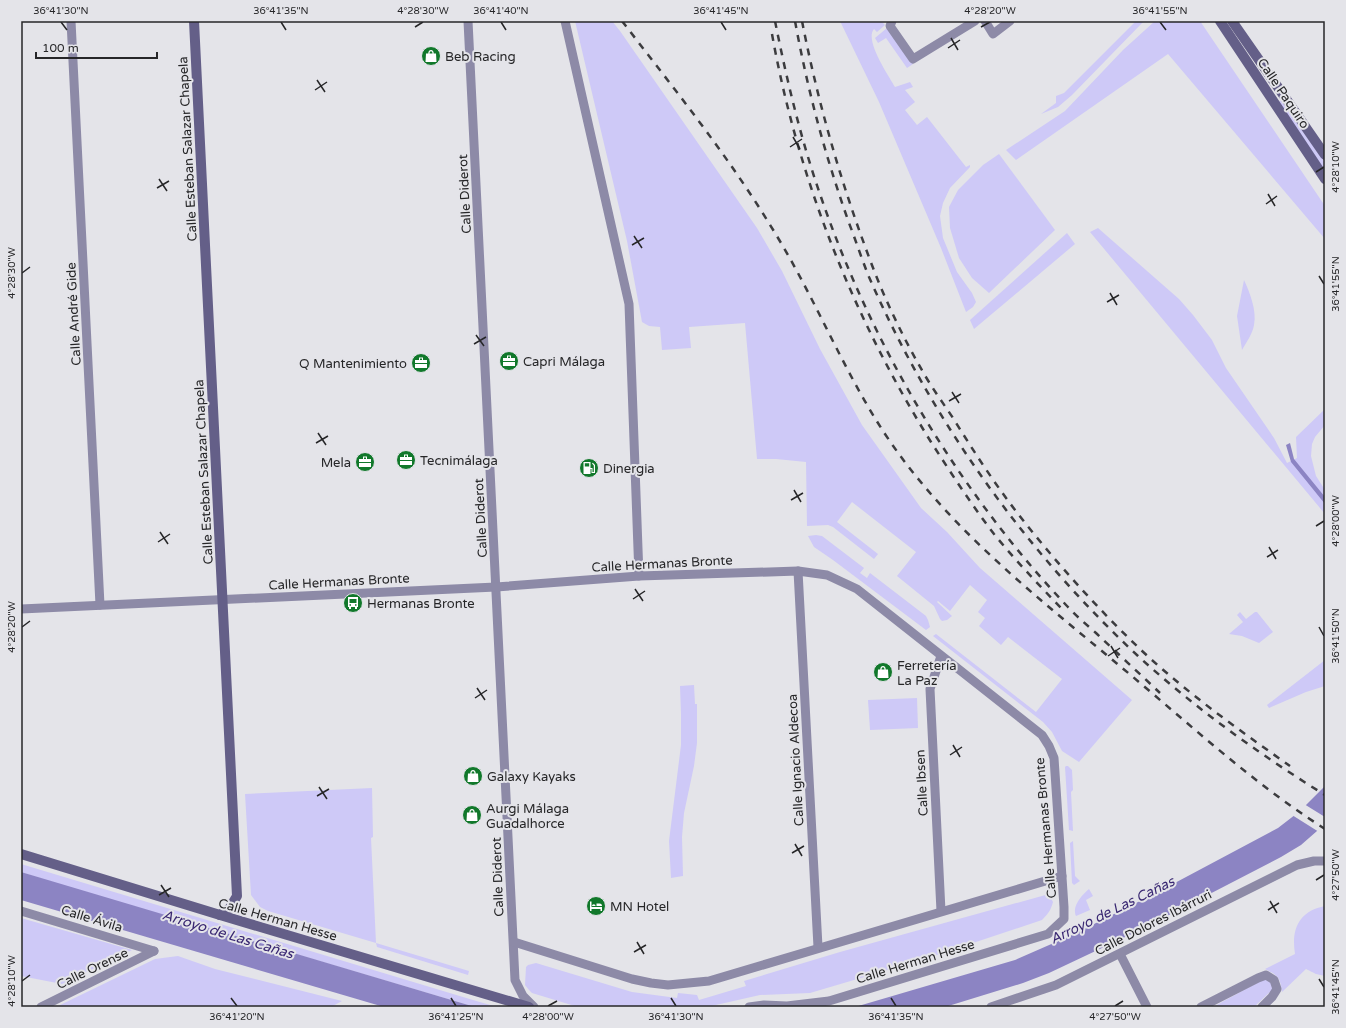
<svg xmlns="http://www.w3.org/2000/svg" width="1346" height="1028" viewBox="0 0 1346 1028" font-family="'Varela Round',sans-serif">
<rect width="100%" height="100%" fill="#e4e4e9"/>
<g fill="#cec9f7">
<polygon points="575,21 612,21 620,31 757,228 782,271 820,349 862,425 921,508 947,532 980,568 1132,700 1079,762 1062,751 1052,732 1043,722 933,636 936,634 1036,712 1062,679 1008,637 1001,645 979,626 985,618 978,612 987,600 970,585 950,611 938,601 937,602 952,616 947,620 942,621 940,619 934,606 897,576 916,552 852,502 837,522 878,554 874,559 833,527 828,525 807,526 806,462 776,459 757,459 745,323 689,327 691,348 662,350 660,327 649,326 642,322 627,241"/>
<path d="M840,21H881L885,25L877,32L874,29C864,40 889,76 895,87L910,82L913,87L905,90L915,102L905,110L917,125L927,117L966,167L970,165V167L950,188L943,203L940,216L943,238L957,272L972,293L976,302L973,307L966,312L941,248L879,102Z"/>
<polygon points="1136,21 1144,21 1072,95 1058,107 1041,114 1056,103 1056,96 1064,93"/>
<polygon points="1155,21 1200,21 1325,206 1325,239 1168,54 1016,160 1006,150 1065,111 1123,50"/>
<polygon points="887,28 913,64 907,68 886,38 878,43 875,38"/>
<polygon points="1281,100 1325,163 1325,172 1277,103"/>
<polygon points="999,154 1055,230 989,293 972,278 959,258 950,228 949,207 958,190 983,165"/>
<polygon points="1098,228 1179,299 1193,315 1212,340 1226,368 1274,438 1287,463 1297,458 1296,437 1325,409 1325,425 1315,437 1312,444 1311,456 1316,476 1325,490 1325,514 1090,232"/>
<polygon points="1067,233 1075,244 974,329 970,320"/>
<path d="M1244,280C1250,293 1257,311 1254,325C1253,333 1246,343 1242,350L1237,316Z"/>
<polygon points="816,535 822,536 864,568 860,573 867,578 870,573 926,616 928,620 930,627 926,630 833,560 814,547 808,536"/>
<polygon points="1240,612 1246,619 1255,612 1257,612 1273,632 1259,643 1242,636 1229,634 1243,622 1237,615"/>
<polygon points="1325,660 1325,686 1306,692 1269,708 1267,705"/>
<polygon points="694,685 695,704 697,704 697,743 694,766 684,813 682,837 683,876 671,878 669,841 681,745 681,714 680,686"/>
<polygon points="917,698 918,728 870,730 868,700"/>
<polygon points="1066,766 1068,766 1072,770 1073,790 1071,792 1073,831 1069,830 1065,767"/>
<polygon points="372,788 373,837 371,838 376,943 469,971 468,975 377,947 376,943 268,911 260,907 251,895 245,794"/>
<polygon points="1073,841 1075,876 1080,881 1074,885 1072,883 1070,843"/>
<polygon points="21,864 473,1000 497,1007 475,1007 48,881 21,872"/>
<path d="M1089,889L1093,896L1086,900L1090,910L1076,916C1072,906 1081,896 1089,889Z"/>
<path d="M1049,894L1053,902C1051,910 1048,914 1042,920L925,959L810,993L760,995L707,1007H578L532,993L529,990L525,985L526,967L528,965L536,963L632,992L677,998L678,993L697,995L699,1000L746,986L744,981L840,952Z"/>
<path d="M1325,906V976L1316,974L1306,969L1282,992C1280,978 1279,976 1265,969L1295,954C1291,929 1299,911 1325,906Z"/>
<polygon points="21,918 132,950 62,984 21,976"/>
<polygon points="178,956 215,969 342,1001 331,1007 56,1007 155,959"/>
<polygon points="1264,979 1269,980 1273,985 1272,990 1254,1007 1213,1007"/>
</g>
<g fill="#8c84c3">
<polygon points="1290,443 1294,459 1325,497 1325,504 1291,462 1286,445"/>
<polygon points="1325,786 1325,824 1301,845 1281,857 1140,930 1049,973 1023,983 945,1007 855,1007 1015,960 1072,935 1156,893 1278,828 1300,811"/>
<polygon points="21,872 475,1007 384,1007 21,900"/>
</g>
<polygon fill="#e4e4e9" points="1304,804 1325,817 1325,827 1319,832 1292,815"/>
<g fill="none" stroke-linecap="round" stroke-linejoin="round">
<g stroke="#8d8aa7" stroke-width="9">
<polyline points="71,21 100,605"/>
<polyline points="468,21 515,980 523,996 534,1007"/>
<polyline points="565,21 629,304 639,576"/>
<polyline points="892,21 890,26 913,59 975,21"/>
<polyline points="985,21 993,34 1010,21"/>
<polyline points="798,571 818,947"/>
<polyline points="21,609 496,587 639,576 798,571 827,575 857,589 1042,735 1049,746 1054,758 1064,907 1064,919 1048,934 829,1001 787,1006 764,1005 749,1007"/>
<polyline points="21,911 154,951"/>
<polyline points="941,911 930,689 941,656"/>
<polyline points="514,942 632,979 651,983 668,985 709,981 1062,876"/>
<polyline points="1120,954 1147,1007"/>
<polyline points="41,1007 154,951"/>
<polyline points="991,1007 1056,985 1297,865 1314,861 1325,861"/>
<polyline points="1201,1007 1258,978 1266,975 1274,980 1277,989 1272,997 1262,1007"/>
</g>
<g stroke="#645f88" stroke-width="10">
<polyline points="194,21 237,896 229,909 220,915"/>
<polyline points="1220,21 1325,179"/>
<polyline points="1232,21 1325,155"/>
<polyline points="21,854 220,915 529,1007"/>
</g>
<g stroke="#3c3c3f" stroke-width="2.5" stroke-dasharray="7 7" stroke-linecap="butt">
<path d="M622,21C675,90 730,158 775,233C815,298 843,370 885,434C950,532 1044,602 1133,677C1196,730 1256,785 1325,829"/>
<path d="M775,21C787,81 801,140 821,197C872,346 959,492 1067,606C1076,616 1086,624 1096,633C1117,653 1139,673 1160,693"/>
<path d="M795,21C808,92 825,155 849,223C856,241 862,260 869,277C931,419 1025,551 1138,656C1195,708 1259,754 1325,795"/>
<path d="M802,21C819,108 843,190 875,273C888,306 905,341 923,372C932,388 943,403 953,418C971,447 989,475 1009,502C1049,555 1094,605 1141,650C1187,693 1239,730 1290,766"/>
<path d="M772,34C798,179 853,317 931,442C951,473 971,504 994,534C1015,560 1039,585 1062,609"/>
</g>
</g>
<path fill="none" stroke="#262628" stroke-width="1.5" d="M61,22L67,30M281,22L286,30M501,22L506,30M721,22L726,30M1160,22L1166,30M415,27L423,22M981,27L990,22M951,38L958,50M948,48L960,40M317,80L325,92M315,90L327,82M793,137L800,149M790,147L802,139M1316,172L1324,167M159,179L167,191M157,188L169,181M1268,194L1275,206M1266,204L1277,196M634,236L642,248M632,245L644,238M22,273L30,267M1319,276L1324,284M1110,293L1117,305M1107,302L1119,295M476,335L484,346M474,344L486,337M952,392L959,403M949,401L961,394M318,433L326,445M316,443L328,436M794,490L801,502M791,500L803,493M1316,526L1324,521M160,532L168,544M158,542L170,534M1269,547L1276,559M1267,557L1278,550M635,589L643,601M633,599L645,591M22,627L30,621M1319,627L1324,636M1111,646L1118,658M1108,656L1120,648M477,688L485,700M475,698L487,690M953,745L960,757M950,755L962,747M319,787L327,799M317,796L329,789M795,844L802,856M792,853L804,846M1316,880L1324,875M161,885L169,897M159,895L171,888M1270,901L1277,913M1268,910L1279,903M637,942L644,954M634,952L646,945M1319,979L1324,987M22,981L30,975M231,998L237,1006M451,998L456,1006M671,998L676,1006M891,998L896,1006M548,1006L557,1001M1115,1006L1123,1001"/>
<defs>
<symbol id="shop-disc" viewBox="-11 -11 22 22"><circle r="9.5" fill="#11782b" stroke="#e4e4e9"/><path d="M-5-2.5h2.3a2.7 3.5 0 0 1 5.4 0H5L5.5 6h-11ZM-1.5-2.5h3a1.5 2.3 0 0 0-3 0Z" fill="#fff"/></symbol>
<symbol id="office-disc" viewBox="-11 -11 22 22"><circle r="9.5" fill="#11782b" stroke="#e4e4e9"/><path d="M-6-3h4V-5.5h4V-3h4V5H-6ZM-1-4.5V-3h2v-1.5ZM-6 0V1H6V0Z" fill="#fff"/></symbol>
<symbol id="fuel-disc" viewBox="-11 -11 22 22"><circle r="9.5" fill="#11782b" stroke="#e4e4e9"/><path d="M-5.5-6h7V0h2V4h1.3V-2.5L3-4.5l.8-.8L6-3V5H2.5V1h-1V6h-7ZM-4.2-4.7v3.2H.2V-4.7Z" fill="#fff"/></symbol>
<symbol id="bus-disc" viewBox="-11 -11 22 22"><circle r="9.5" fill="#11782b" stroke="#e4e4e9"/><path d="M-5-6H5V4H4V6H2V4H-2V6H-4V4H-5ZM-3.5-4V0h7V-4ZM-3.5 1.2v1.5H-2V1.2ZM2 1.2v1.5H3.5V1.2Z" fill="#fff"/></symbol>
<symbol id="hotel-disc" viewBox="-11 -11 22 22"><circle r="9.5" fill="#11782b" stroke="#e4e4e9"/><path d="M-6-4.5h1.5V1H6V5H4.5V3h-9V5H-6ZM-4 0a1.8 1.8 0 1 1 3.6 0ZM.5 0V-2.5h3Q6-2.5 6 0Z" fill="#fff"/></symbol>
</defs>
<g fill-rule="evenodd">
<use href="#shop-disc" x="420" y="45" width="22" height="22"/>
<use href="#office-disc" x="498" y="350" width="22" height="22"/>
<use href="#office-disc" x="410" y="352" width="22" height="22"/>
<use href="#office-disc" x="395" y="449" width="22" height="22"/>
<use href="#office-disc" x="354" y="451" width="22" height="22"/>
<use href="#fuel-disc" x="578" y="457" width="22" height="22"/>
<use href="#bus-disc" x="342" y="592" width="22" height="22"/>
<use href="#shop-disc" x="872" y="661" width="22" height="22"/>
<use href="#shop-disc" x="462" y="765" width="22" height="22"/>
<use href="#shop-disc" x="461" y="804" width="22" height="22"/>
<use href="#hotel-disc" x="585" y="895" width="22" height="22"/>
</g>
<g text-anchor="middle" stroke-width="4" stroke-linejoin="round" paint-order="stroke">
<g font-size="13" fill="#262628" stroke="#e4e4e9" text-anchor="start">
<text x="445" y="61">Beb Racing</text>
<text x="523" y="366">Capri Málaga</text>
<text x="407" y="368" text-anchor="end">Q Mantenimiento</text>
<text x="420" y="465">Tecnimálaga</text>
<text x="351" y="467" text-anchor="end">Mela</text>
<text x="603" y="473">Dinergia</text>
<text x="367" y="608">Hermanas Bronte</text>
<text x="897" y="670">Ferretería<tspan x="897" dy="15">La Paz</tspan></text>
<text x="487" y="781">Galaxy Kayaks</text>
<text x="486" y="813">Aurgi Málaga<tspan x="486" dy="15">Guadalhorce</tspan></text>
<text x="610" y="911">MN Hotel</text>
</g>
<g font-size="13" fill="#262628" stroke="#e4e4e9">
<text transform="translate(1284 93) rotate(56)" y="5">Calle Paquiro</text>
<text transform="translate(187 149) rotate(-93)" y="5">Calle Esteban Salazar Chapela</text>
<text transform="translate(464 194) rotate(-93)" y="5">Calle Diderot</text>
<text transform="translate(73 314) rotate(-93)" y="5">Calle André Gide</text>
<text transform="translate(203 472) rotate(-93)" y="5">Calle Esteban Salazar Chapela</text>
<text transform="translate(480 518) rotate(-93)" y="5">Calle Diderot</text>
<text transform="translate(662 563) rotate(-3)" y="5">Calle Hermanas Bronte</text>
<text transform="translate(339 581) rotate(-3)" y="5">Calle Hermanas Bronte</text>
<text transform="translate(795 760) rotate(-93)" y="5">Calle Ignacio Aldecoa</text>
<text transform="translate(921 783) rotate(-93)" y="5">Calle Ibsen</text>
<text transform="translate(1045 828) rotate(-95)" y="5">Calle Hermanas Bronte</text>
<text transform="translate(497 877) rotate(-92)" y="5">Calle Diderot</text>
<text transform="translate(92 918) rotate(17)" y="5">Calle Ávila</text>
<text transform="translate(278 919) rotate(16)" y="5">Calle Herman Hesse</text>
<text transform="translate(1153 922) rotate(-27)" y="5">Calle Dolores Ibárruri</text>
<text transform="translate(915 961) rotate(-17)" y="5">Calle Herman Hesse</text>
<text transform="translate(92 968) rotate(-26)" y="5">Calle Orense</text>
</g>
<g font-size="14" font-style="italic" fill="#392772" stroke="#e4e4e9">
<text transform="translate(1112 910) rotate(-26)" y="5">Arroyo de Las Cañas</text>
<text transform="translate(228 934) rotate(17)" y="5">Arroyo de Las Cañas</text>
</g>
</g>
<rect width="1346" height="1028" fill="none" stroke="#e4e4e9" stroke-width="44"/>
<path d="M36 52v6h121v-6" fill="none" stroke="#262628" stroke-width="2"/>
<text x="42" y="52" font-size="12" fill="#262628" stroke="#e4e4e9" stroke-width="3" paint-order="stroke">100 m</text>
<rect x="22" y="22" width="1302" height="984" fill="none" stroke="#262628" stroke-width="1.5"/>
<g font-size="10" text-anchor="middle" fill="#262628">
<text x="61" y="14">36°41'30"N</text>
<text x="281" y="14">36°41'35"N</text>
<text x="423" y="14">4°28'30"W</text>
<text x="501" y="14">36°41'40"N</text>
<text x="721" y="14">36°41'45"N</text>
<text x="990" y="14">4°28'20"W</text>
<text x="1160" y="14">36°41'55"N</text>
<text transform="translate(1335 167) rotate(-90)" y="4">4°28'10"W</text>
<text transform="translate(11 273) rotate(-90)" y="4">4°28'30"W</text>
<text transform="translate(1335 284) rotate(-90)" y="4">36°41'55"N</text>
<text transform="translate(1335 521) rotate(-90)" y="4">4°28'00"W</text>
<text transform="translate(11 627) rotate(-90)" y="4">4°28'20"W</text>
<text transform="translate(1335 636) rotate(-90)" y="4">36°41'50"N</text>
<text transform="translate(1335 875) rotate(-90)" y="4">4°27'50"W</text>
<text transform="translate(11 981) rotate(-90)" y="4">4°28'10"W</text>
<text transform="translate(1335 987) rotate(-90)" y="4">36°41'45"N</text>
<text x="237" y="1020">36°41'20"N</text>
<text x="456" y="1020">36°41'25"N</text>
<text x="548" y="1020">4°28'00"W</text>
<text x="676" y="1020">36°41'30"N</text>
<text x="896" y="1020">36°41'35"N</text>
<text x="1115" y="1020">4°27'50"W</text>
</g>
</svg>
